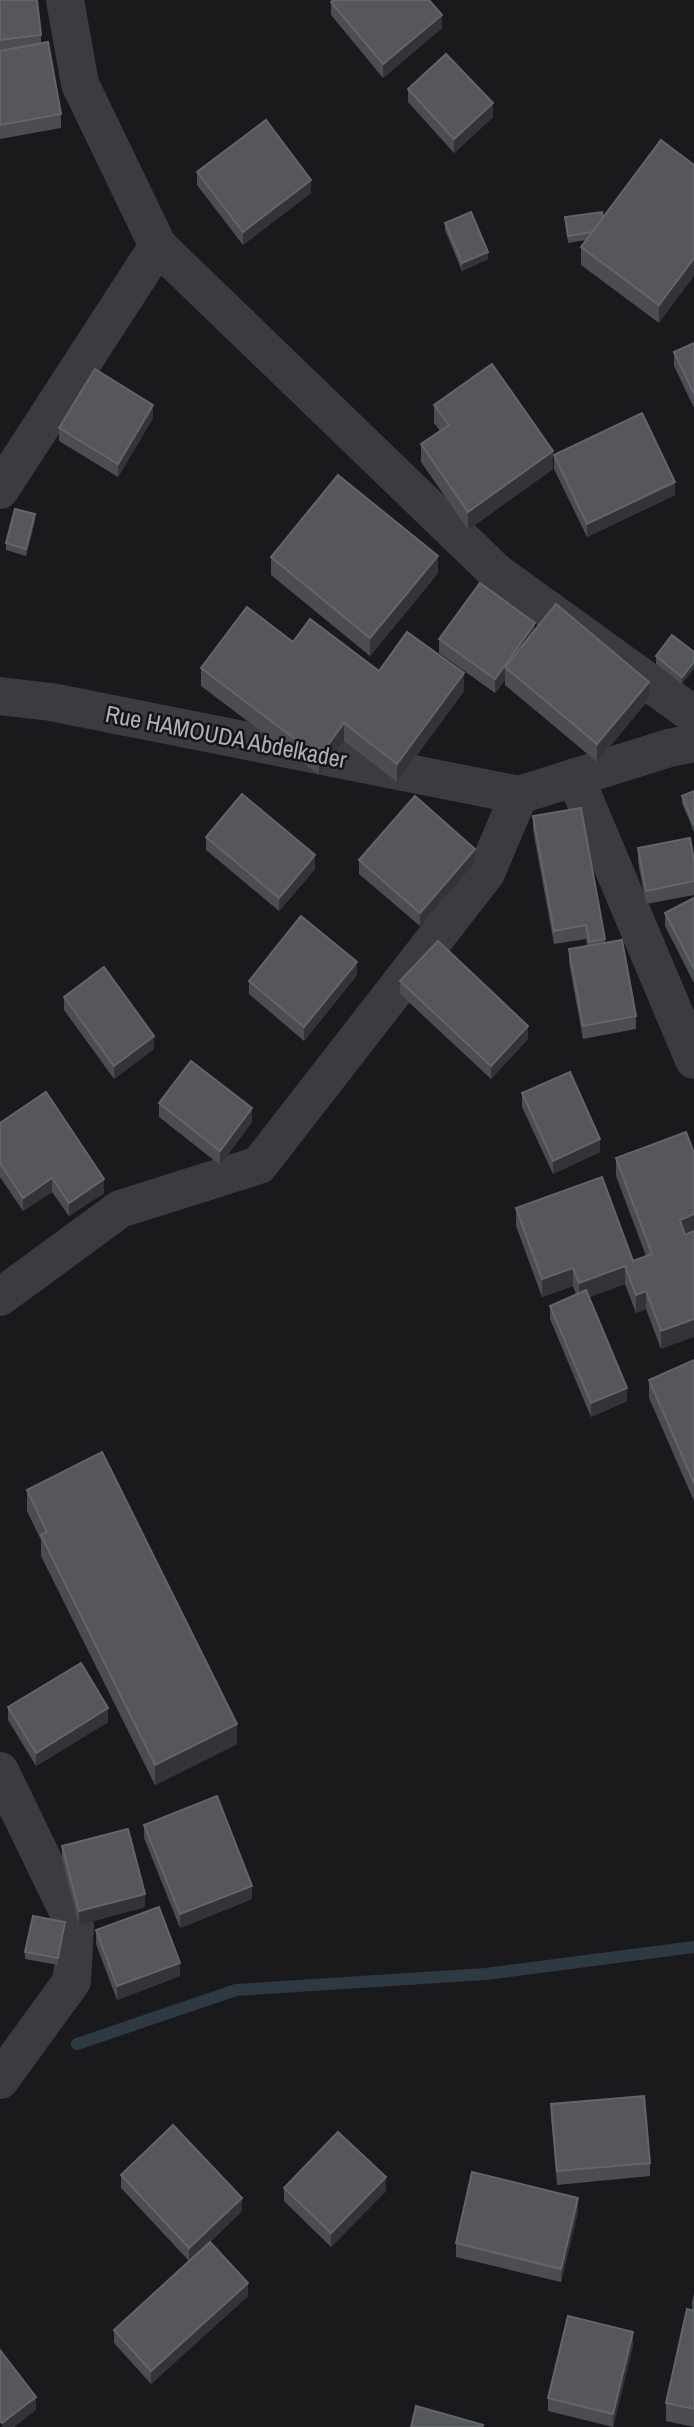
<svg xmlns="http://www.w3.org/2000/svg" width="694" height="2427" viewBox="0 0 694 2427" font-family="'Archivo Narrow',sans-serif">
<rect width="100%" height="100%" fill="#1a1a1d"/>
<g fill="none" stroke-linecap="round" stroke-linejoin="round">
<polyline stroke="#2f3941" stroke-width="12" points="77,2044 236,1990 486,1974 694,1947"/>
<g stroke="#3b3c42" stroke-width="38">
<polyline points="158,246 496,572 694,715"/>
<polyline points="0,490 158,246 80,84 65,0"/>
<polyline points="0,696 51,702 519,795 669,748 694,743"/>
<polyline points="575,777 694,1060"/>
<polyline points="0,1297 120,1209 259,1165 486,873 519,795"/>
<polyline points="0,1771 75,1926 72,1981 0,2080"/>
</g>
</g>
<g fill="#4b4d52">
<polygon points="0,0 41,35 41,43 61,114 61,128 0,139"/>
<polygon points="331,2 442,28 383,78 331,15"/>
<polygon points="408,89 493,117 454,153 408,102"/>
<polygon points="661,140 659,323 581,265 581,247 586,240 568,243 565,217 603,218"/>
<polygon points="197,172 311,193 243,245 197,185"/>
<polygon points="445,223 488,259 462,271 445,230"/>
<polygon points="694,343 694,408 674,366 674,352"/>
<polygon points="434,405 553,469 468,530 421,462 421,444 440,431 434,423"/>
<polygon points="153,418 118,477 59,441 59,428"/>
<polygon points="554,455 675,495 587,537 554,469"/>
<polygon points="35,521 26,556 6,550 6,543"/>
<polygon points="271,557 438,573 370,656 271,575"/>
<polygon points="535,630 649,699 597,762 505,685 505,680 495,693 439,653 439,639"/>
<polygon points="293,642 379,671 464,691 397,782 344,741 319,775 201,686 201,668"/>
<polygon points="694,652 682,684 656,664 656,656"/>
<polygon points="694,791 694,832 682,803 682,796"/>
<polygon points="533,816 605,939 605,943 636,1016 636,1029 583,1039 569,963 569,949 587,946 586,939 554,944 533,830"/>
<polygon points="206,837 315,869 279,911 206,850"/>
<polygon points="638,848 694,861 694,895 646,904 638,862"/>
<polygon points="359,860 475,863 420,926 359,874"/>
<polygon points="694,898 694,983 665,926 665,913"/>
<polygon points="357,975 304,1041 249,994 249,981"/>
<polygon points="400,981 528,1039 491,1079 400,994"/>
<polygon points="64,997 154,1049 114,1079 64,1010"/>
<polygon points="522,1093 600,1152 553,1174 522,1107"/>
<polygon points="159,1103 252,1122 220,1165 159,1117"/>
<polygon points="0,1123 104,1193 69,1216 52,1192 23,1211 0,1177"/>
<polygon points="686,1132 661,1349 646,1309 636,1313 625,1284 589,1297 627,1401 591,1417 550,1319 550,1306 576,1294 573,1286 542,1297 516,1226 516,1208 633,1261 646,1256 616,1176 616,1158"/>
<polygon points="694,1360 694,1501 649,1398 649,1380"/>
<polygon points="27,1490 237,1744 155,1785 41,1556 41,1540 27,1511"/>
<polygon points="8,1707 108,1722 36,1766 8,1720"/>
<polygon points="144,1825 252,1899 180,1928 144,1838"/>
<polygon points="62,1846 145,1907 79,1925 62,1860"/>
<polygon points="65,1929 58,1965 25,1959 25,1952"/>
<polygon points="96,1930 180,1976 117,2000 96,1944"/>
<polygon points="551,2104 650,2163 650,2176 557,2185 551,2117"/>
<polygon points="121,2175 242,2211 207,2245 248,2296 151,2384 114,2343 114,2330 189,2261 121,2188"/>
<polygon points="284,2188 386,2191 331,2247 284,2201"/>
<polygon points="578,2211 561,2282 456,2257 456,2243"/>
<polygon points="694,2293 694,2427 666,2421 666,2403 692,2311 692,2302"/>
<polygon points="633,2346 613,2427 548,2411 548,2398"/>
</g>
<g fill="#333438">
<polygon points="442,15 442,28 383,78 383,64"/>
<polygon points="493,103 493,117 454,153 454,139"/>
<polygon points="311,180 311,193 243,245 243,232"/>
<polygon points="488,252 488,259 462,271 462,263"/>
<polygon points="694,258 694,276 659,323 659,305"/>
<polygon points="153,405 153,418 118,477 118,464"/>
<polygon points="553,451 553,469 468,530 468,512"/>
<polygon points="675,482 675,495 587,537 587,524"/>
<polygon points="35,514 35,521 26,556 26,549"/>
<polygon points="438,556 438,573 370,656 370,638"/>
<polygon points="535,623 535,636 505,667 505,680 495,693 495,679"/>
<polygon points="694,662 694,669 682,684 682,677"/>
<polygon points="464,673 464,691 397,782 397,764"/>
<polygon points="649,682 649,699 597,762 597,744"/>
<polygon points="344,723 344,741 319,775 319,757"/>
<polygon points="475,849 475,863 420,926 420,913"/>
<polygon points="315,855 315,869 279,911 279,898"/>
<polygon points="357,962 357,975 304,1041 304,1027"/>
<polygon points="528,1026 528,1039 491,1079 491,1066"/>
<polygon points="154,1036 154,1049 114,1079 114,1066"/>
<polygon points="252,1108 252,1122 220,1165 220,1151"/>
<polygon points="600,1139 600,1152 553,1174 553,1161"/>
<polygon points="52,1178 52,1192 23,1211 23,1198"/>
<polygon points="104,1179 104,1193 69,1216 69,1203"/>
<polygon points="694,1214 694,1232 680,1238 680,1220"/>
<polygon points="625,1266 625,1284 579,1301 579,1283"/>
<polygon points="573,1268 573,1286 542,1297 542,1279"/>
<polygon points="646,1291 646,1309 636,1313 636,1295"/>
<polygon points="694,1319 694,1337 661,1349 661,1331"/>
<polygon points="627,1388 627,1401 591,1417 591,1403"/>
<polygon points="108,1708 108,1722 36,1766 36,1753"/>
<polygon points="237,1724 237,1744 155,1785 155,1765"/>
<polygon points="252,1886 252,1899 180,1928 180,1914"/>
<polygon points="145,1894 145,1907 79,1925 79,1911"/>
<polygon points="65,1922 65,1929 58,1965 58,1958"/>
<polygon points="180,1963 180,1976 117,2000 117,1986"/>
<polygon points="386,2177 386,2191 331,2247 331,2233"/>
<polygon points="242,2198 242,2211 189,2262 189,2248"/>
<polygon points="578,2198 578,2211 561,2282 561,2269"/>
<polygon points="248,2283 248,2296 151,2384 151,2371"/>
<polygon points="633,2332 633,2346 613,2427 613,2414"/>
<polygon points="36,2397 36,2410 14,2427 2,2427 2,2423"/>
</g>
<g fill="#56575d" stroke="#63656c" stroke-width="2">
<polygon points="0,0 37,0 41,35 0,40"/>
<polygon points="333,0 429,0 442,15 383,64 331,2"/>
<polygon points="48,42 61,114 0,125 0,51"/>
<polygon points="446,54 493,103 454,139 408,89"/>
<polygon points="266,120 311,180 243,232 197,172"/>
<polygon points="661,140 694,165 694,258 659,305 581,247"/>
<polygon points="471,212 488,252 462,263 445,223"/>
<polygon points="602,212 603,218 592,232 568,236 565,217"/>
<polygon points="694,343 694,394 674,352"/>
<polygon points="492,364 553,451 468,512 421,444 449,425 434,405"/>
<polygon points="95,369 153,405 118,464 59,428"/>
<polygon points="642,413 675,482 587,524 554,455"/>
<polygon points="338,475 438,556 370,638 271,557"/>
<polygon points="15,509 35,514 26,549 6,543"/>
<polygon points="480,583 535,623 495,679 439,639"/>
<polygon points="556,604 649,682 597,744 505,667"/>
<polygon points="247,607 293,642 310,619 379,671 407,632 464,673 397,764 344,723 319,757 201,668"/>
<polygon points="672,635 694,652 694,662 682,677 656,656"/>
<polygon points="694,791 694,825 682,796"/>
<polygon points="242,794 315,855 279,898 206,837"/>
<polygon points="415,796 475,849 420,913 359,860"/>
<polygon points="581,808 605,939 589,942 586,925 554,931 533,816"/>
<polygon points="690,838 694,861 694,881 646,891 638,848"/>
<polygon points="694,898 694,969 665,913"/>
<polygon points="301,916 357,962 304,1027 249,981"/>
<polygon points="622,940 636,1016 583,1026 569,949"/>
<polygon points="438,941 528,1026 491,1066 400,981"/>
<polygon points="104,967 154,1036 114,1066 64,997"/>
<polygon points="191,1061 252,1108 220,1151 159,1103"/>
<polygon points="570,1072 600,1139 553,1161 522,1093"/>
<polygon points="46,1092 104,1179 69,1203 52,1178 23,1198 0,1163 0,1123"/>
<polygon points="686,1132 694,1153 694,1214 680,1220 685,1235 694,1231 694,1319 661,1331 646,1291 636,1295 625,1266 579,1283 573,1268 542,1279 516,1208 602,1177 633,1261 652,1254 616,1158"/>
<polygon points="586,1290 627,1388 591,1403 550,1306"/>
<polygon points="694,1360 694,1483 649,1380"/>
<polygon points="102,1452 237,1724 155,1765 41,1535 47,1532 27,1490"/>
<polygon points="81,1663 108,1708 36,1753 8,1707"/>
<polygon points="217,1796 252,1886 180,1914 144,1825"/>
<polygon points="128,1829 145,1894 79,1911 62,1846"/>
<polygon points="159,1907 180,1963 117,1986 96,1930"/>
<polygon points="33,1916 65,1922 58,1958 25,1952"/>
<polygon points="644,2096 650,2163 557,2171 551,2104"/>
<polygon points="173,2125 242,2198 189,2248 121,2175"/>
<polygon points="338,2132 386,2177 331,2233 284,2188"/>
<polygon points="472,2172 578,2198 561,2269 456,2243"/>
<polygon points="210,2242 248,2283 151,2371 114,2330"/>
<polygon points="687,2309 694,2311 694,2409 666,2403"/>
<polygon points="568,2316 633,2332 613,2414 548,2398"/>
<polygon points="0,2350 36,2397 2,2423 0,2421"/>
<polygon points="416,2406 483,2425 482,2427 411,2427"/>
</g>
<g text-anchor="middle" stroke-width="5" stroke-linejoin="round" paint-order="stroke">
<g font-size="24" fill="#acb1bc" stroke="#151518">
<text transform="translate(226 737) rotate(11)" y="8">Rue HAMOUDA Abdelkader</text>
</g>
</g>
</svg>
